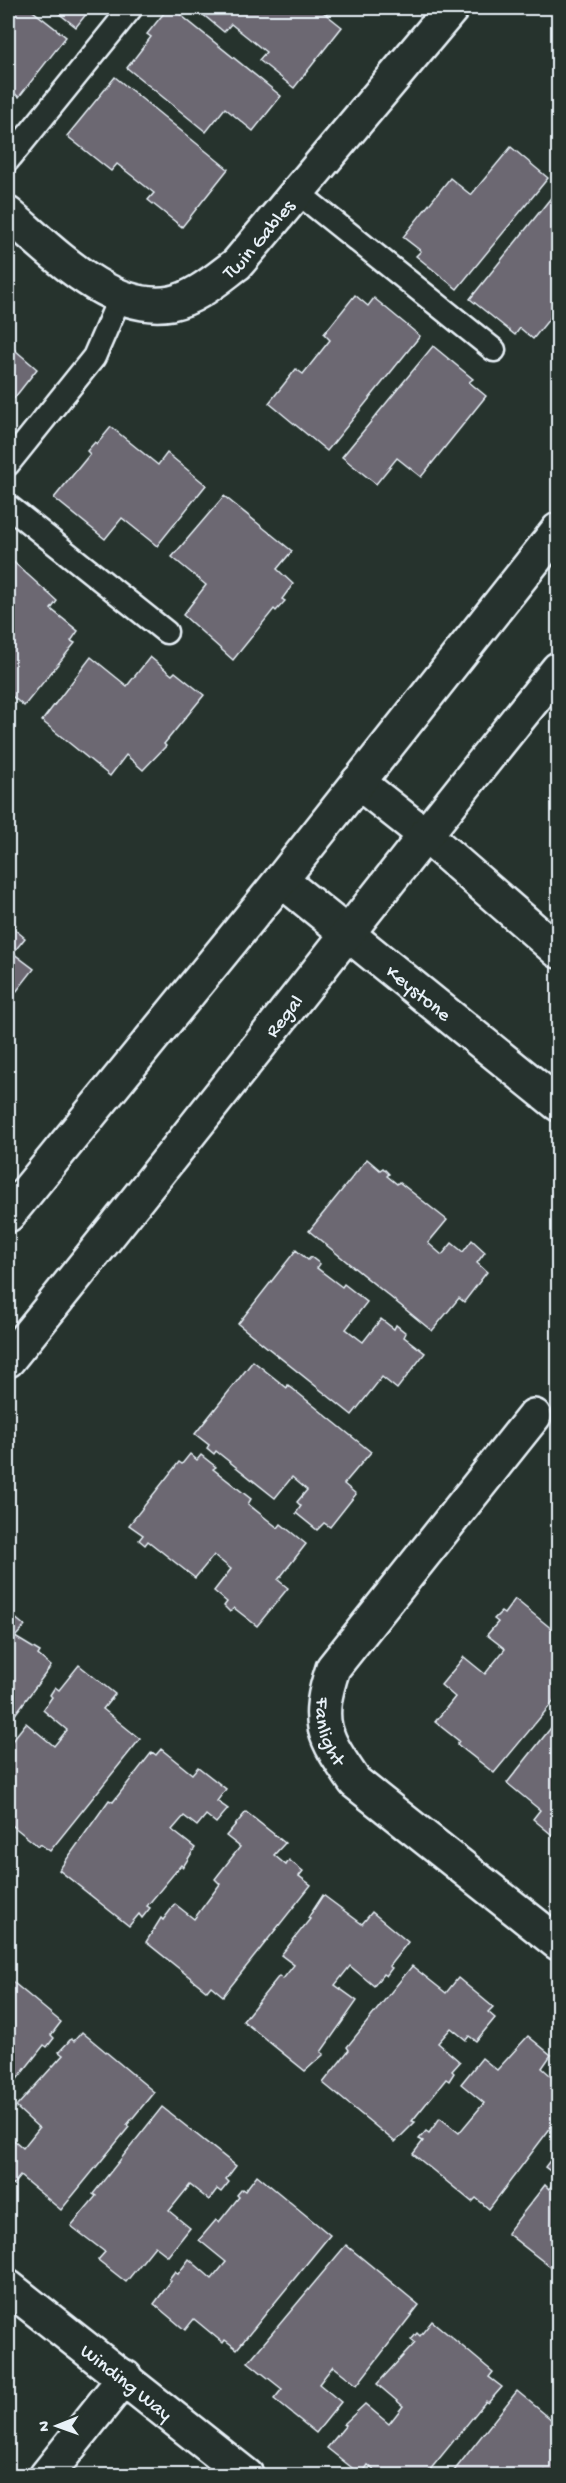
<svg xmlns="http://www.w3.org/2000/svg" width="566" height="2483" viewBox="0 0 566 2483" font-family="'Gochi Hand',sans-serif">
<rect width="100%" height="100%" fill="#26332d"/>
<filter id="ink" filterUnits="userSpaceOnUse"><feTurbulence type="fractalNoise" baseFrequency=".0167" numOctaves="2"/><feDisplacementMap in="SourceGraphic" scale="12" xChannelSelector="R" yChannelSelector="G"/><feConvolveMatrix kernelMatrix="1 2 1 2 8 2 1 2 1" color-interpolation-filters="sRGB"/></filter>
<g filter="url(#ink)">
<g fill="#6c6772" stroke="#e8f1f8" stroke-width="1.5">
<polygon points="8,8 29,8 66,37 19,97 8,88"/>
<polygon points="52,8 91,8 76,27"/>
<polygon points="168,8 172,8 281,96 253,131 225,108 206,132 127,68 151,37 147,34"/>
<polygon points="195,8 318,8 342,27 294,88 259,60 266,52 231,24 224,32"/>
<polygon points="115,77 228,169 182,227 148,200 154,193 117,164 111,171 67,136"/>
<polygon points="511,147 548,178 457,289 416,256 421,251 403,237 450,178 471,195"/>
<polygon points="558,189 558,295 555,299 558,301 558,308 533,339 520,328 515,335 470,299"/>
<polygon points="355,295 368,306 374,298 420,336 327,451 269,403 296,369 303,374 330,340 324,334"/>
<polygon points="8,344 37,369 12,401 8,401"/>
<polygon points="433,346 473,379 469,382 486,396 421,477 397,458 376,484 342,457"/>
<polygon points="111,427 158,465 167,453 206,485 157,546 122,518 105,539 54,498 90,454 87,451 95,442 97,444"/>
<polygon points="224,496 292,551 277,569 293,584 282,599 285,601 276,611 274,609 233,660 183,615 206,585 172,557"/>
<polygon points="8,557 57,601 51,609 78,631 71,641 75,643 24,706 8,693"/>
<polygon points="91,657 127,686 150,657 172,675 175,672 204,695 164,744 166,746 143,770 126,755 110,776 42,721"/>
<polygon points="8,918 16,925 13,928 25,938 13,953 34,969 8,1002"/>
<polygon points="367,1159 380,1170 383,1168 389,1174 387,1176 397,1184 399,1182 447,1220 428,1243 442,1255 452,1243 463,1252 472,1240 485,1252 477,1263 487,1272 464,1302 459,1298 432,1331 309,1231"/>
<polygon points="296,1250 308,1260 311,1257 320,1264 317,1268 342,1287 344,1284 367,1302 346,1329 363,1342 381,1319 394,1329 396,1325 406,1333 404,1337 425,1353 397,1389 382,1377 352,1415 238,1324"/>
<polygon points="253,1361 287,1388 288,1385 371,1452 344,1484 356,1494 330,1527 324,1523 317,1530 296,1513 301,1506 297,1502 307,1490 292,1477 275,1498 216,1451 214,1454 207,1448 209,1445 195,1434"/>
<polygon points="190,1454 197,1460 201,1455 216,1467 213,1469 251,1499 248,1504 278,1528 281,1524 306,1544 278,1580 288,1588 257,1626 234,1608 230,1612 224,1606 227,1602 214,1591 231,1569 214,1555 195,1578 148,1541 145,1545 139,1540 143,1535 129,1525 179,1462 182,1464"/>
<polygon points="515,1599 558,1634 558,1696 494,1773 457,1744 459,1741 435,1722 455,1697 441,1685 464,1657 485,1674 505,1649 487,1635 498,1622 494,1619 501,1612 504,1614"/>
<polygon points="8,1612 25,1626 15,1637 40,1652 38,1655 51,1666 8,1724"/>
<polygon points="79,1665 115,1694 103,1709 140,1739 50,1851 40,1844 38,1846 8,1822 8,1753 11,1748 8,1746 26,1723 54,1746 67,1730 43,1710 52,1697 50,1695 55,1687 59,1690"/>
<polygon points="558,1719 558,1840 533,1819 540,1810 507,1783"/>
<polygon points="161,1749 192,1774 198,1767 226,1789 217,1801 228,1809 216,1823 206,1815 197,1826 184,1816 172,1830 195,1848 183,1867 181,1865 147,1906 150,1908 142,1918 139,1914 129,1926 59,1870 109,1800 113,1802 152,1752 156,1755"/>
<polygon points="246,1812 285,1843 274,1855 286,1865 289,1860 303,1871 299,1876 311,1885 223,1996 211,1986 207,1991 146,1942 161,1918 163,1920 175,1904 194,1919 220,1884 215,1879 240,1847 226,1836"/>
<polygon points="323,1895 362,1924 372,1912 408,1942 389,1966 392,1968 386,1976 383,1974 374,1986 350,1966 335,1985 357,2001 321,2052 324,2054 305,2071 243,2021 279,1976 283,1979 294,1965 281,1955 310,1919 308,1918"/>
<polygon points="412,1966 446,1993 458,1978 493,2007 488,2012 495,2018 476,2041 469,2036 466,2040 451,2028 438,2043 460,2062 452,2071 454,2073 449,2081 446,2079 412,2121 415,2122 395,2142 323,2083 349,2050 347,2047"/>
<polygon points="8,1978 61,2022 51,2035 54,2038 47,2047 44,2045 10,2088 8,2086"/>
<polygon points="82,2032 154,2092 127,2125 129,2127 61,2210 20,2176 11,2187 8,2184 8,2135 23,2148 39,2128 16,2107 63,2055 59,2052 71,2039 74,2041"/>
<polygon points="528,2036 551,2055 542,2068 558,2082 558,2118 489,2209 476,2198 472,2202 413,2154 423,2141 419,2139 426,2131 429,2133 440,2118 459,2133 484,2103 461,2084 482,2058 497,2070"/>
<polygon points="162,2107 236,2166 226,2179 229,2182 221,2192 217,2189 209,2200 190,2185 169,2211 190,2228 168,2256 155,2246 126,2282 98,2260 105,2252 71,2226 96,2196 93,2194"/>
<polygon points="558,2150 558,2273 507,2233 545,2185 549,2189 558,2177 545,2167"/>
<polygon points="257,2175 330,2235 237,2349 225,2340 223,2343 194,2319 185,2330 154,2304 171,2281 169,2279 175,2271 178,2274 189,2259 212,2279 226,2262 199,2240 216,2220 219,2222 239,2197 237,2195 242,2189 245,2191"/>
<polygon points="346,2245 419,2305 357,2385 333,2366 319,2384 341,2402 316,2433 274,2399 282,2389 248,2362"/>
<polygon points="432,2321 493,2372 489,2377 502,2387 488,2403 486,2401 425,2476 380,2476 368,2465 361,2475 327,2448 346,2425 344,2424 365,2404 389,2424 403,2406 377,2384 415,2343 411,2340 417,2333 420,2336"/>
<polygon points="517,2391 558,2425 558,2476 551,2476 545,2471 541,2476 450,2476"/>
</g>
<g fill="none" stroke-linecap="round" stroke-linejoin="round">
<defs>
<g id="lane">
<polyline points="8,160 131,8"/>
<polyline points="297,192 494,350"/>
<polyline points="8,464 94,357 120,297"/>
<polyline points="8,506 166,632"/>
</g>
<g id="street">
<path id="s1" d="M8,214C50,249 110,314 171,303C196,298 218,278 237,264L452,8"/>
<path id="s2" d="M534,1416L333,1668C315,1723 323,1736 355,1782L558,1943"/>
<path id="s3" d="M8,2287L247,2476"/>
<polyline points="46,2476 125,2377"/>
</g>
<g id="secondary">
<polyline points="358,782 425,835 558,951"/>
<path id="s4" d="M281,880L558,1104"/>
<polyline points="8,1215 281,880 558,530"/>
<path id="s5" d="M8,1360C194,1132 373,898 558,669"/>
</g>
</defs>
<use href="#lane" stroke="#e8f1f8" stroke-width="27"/>
<use href="#street" stroke="#e8f1f8" stroke-width="38"/>
<use href="#secondary" stroke="#e8f1f8" stroke-width="38"/>
<use href="#lane" stroke="#26332d" stroke-width="22"/>
<use href="#street" stroke="#26332d" stroke-width="33"/>
<use href="#secondary" stroke="#26332d" stroke-width="33"/>
</g>
</g>
<g text-anchor="middle" stroke-width="4.5" stroke-linejoin="round" paint-order="stroke">
<g font-size="20" fill="#e8f1f8" stroke="#26332d">
<text dy="7" stroke="none"><textPath href="#s1" startOffset="302">Twin Gables</textPath></text>
<text dy="7" stroke="none"><textPath href="#s4" startOffset="178">Keystone</textPath></text>
<text dy="7" stroke="none"><textPath href="#s5" startOffset="441">Regal</textPath></text>
<text dy="7" stroke="none"><textPath href="#s2" startOffset="388">Fanlight</textPath></text>
<text dy="7" stroke="none"><textPath href="#s3" startOffset="152">Winding Way</textPath></text>
</g>
</g>
<rect width="566" height="2483" fill="none" stroke="#26332d" stroke-width="30"/>
<rect x="15" y="15" width="536" height="2453" fill="none" stroke="#e8f1f8" stroke-width="2" filter="url(#ink)"/>
<g transform="translate(57 2426) rotate(269)" stroke="#26332d" stroke-width="4.5" paint-order="stroke">
<path d="M0-4.5L10 22L0 15L-10 22Z" fill="#e8f1f8"/>
<text y="-9" font-size="16" font-weight="bold" text-anchor="middle" fill="#e8f1f8">N</text>
</g>
</svg>
